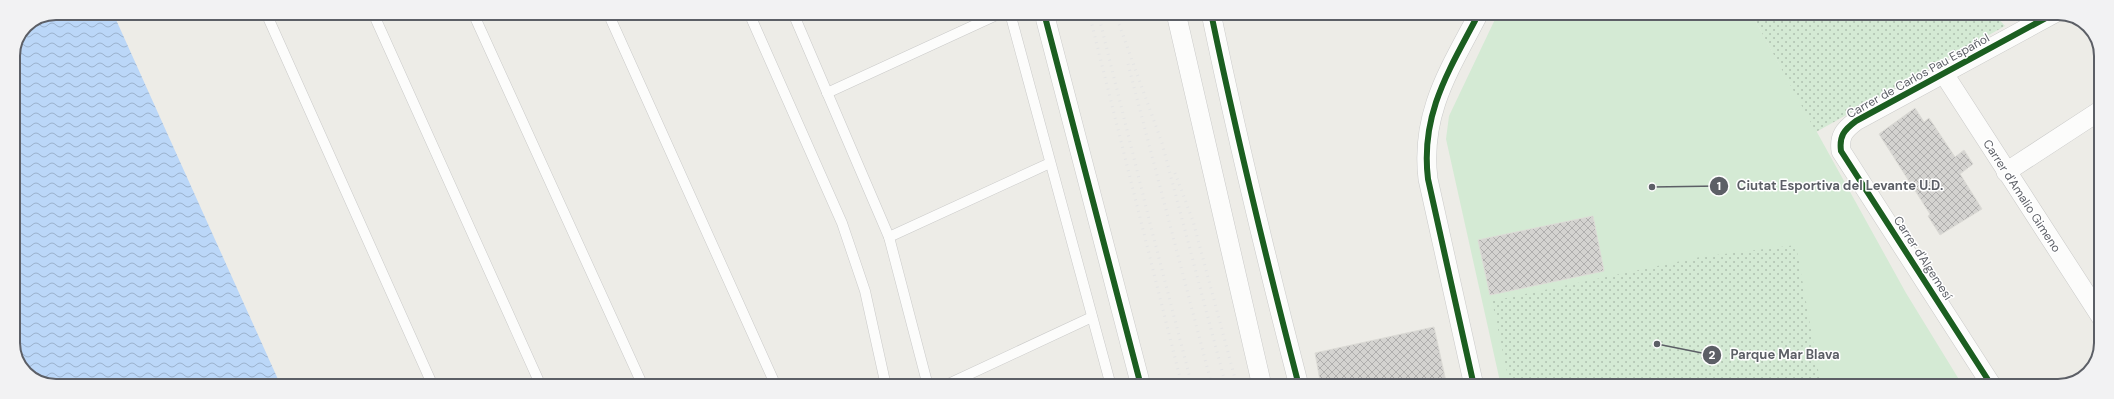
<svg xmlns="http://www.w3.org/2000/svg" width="2114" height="399" viewBox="0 0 2114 399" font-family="'DM Sans',sans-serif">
<defs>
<pattern id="park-dots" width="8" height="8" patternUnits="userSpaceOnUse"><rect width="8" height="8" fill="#d4ead4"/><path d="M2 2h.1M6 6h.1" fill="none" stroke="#afc1b0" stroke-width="1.8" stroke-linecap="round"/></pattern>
<pattern id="water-waves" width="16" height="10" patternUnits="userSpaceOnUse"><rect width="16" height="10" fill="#bbd7f8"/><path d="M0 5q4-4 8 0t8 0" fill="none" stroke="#9bb2cd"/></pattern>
<pattern id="building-cross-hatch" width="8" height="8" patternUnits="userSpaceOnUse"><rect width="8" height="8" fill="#d4d3d0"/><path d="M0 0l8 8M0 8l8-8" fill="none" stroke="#afaead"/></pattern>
</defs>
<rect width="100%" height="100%" fill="#edece7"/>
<polygon fill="#d4ead4" points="1498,13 1751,13 1906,293 1963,386 1501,386 1446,139 1449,116"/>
<g fill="url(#park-dots)">
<polygon points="1751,13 1993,13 2005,26 1816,132"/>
<polygon points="1796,245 1821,386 1510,386 1492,301 1700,257"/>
</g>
<polygon fill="url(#water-waves)" points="56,13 113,13 281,386 50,386 25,373 13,348 13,56 26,25"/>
<g fill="url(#building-cross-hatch)" stroke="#dcdbd6">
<polygon points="1915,108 1924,122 1929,118 1955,157 1964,150 1973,164 1960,174 1982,209 1940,235 1928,216 1930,214 1879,134"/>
<polygon points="1593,216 1604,271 1490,295 1478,240"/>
<polygon points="1434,327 1447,386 1371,386 1370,383 1355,386 1321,386 1315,353"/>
</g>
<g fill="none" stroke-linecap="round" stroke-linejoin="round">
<defs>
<g id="service">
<polyline points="266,13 433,386"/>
<polyline points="373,13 541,386"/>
<polyline points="473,13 643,386"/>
<polyline points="608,13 776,386"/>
<polyline points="749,13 842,223 865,291 886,386"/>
<polyline points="793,13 889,237 928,386"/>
<polyline points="1010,13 1111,386"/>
<polyline points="827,93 1001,13"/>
<polyline points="889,237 1050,163"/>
<polyline points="944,386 1092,317"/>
</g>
<g id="minor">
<polyline points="1044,13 1141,386"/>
<polyline points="1176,13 1262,386"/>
<path d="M1211,13C1237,138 1267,262 1299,386"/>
<polyline points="1944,74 2101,317"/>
<polyline points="2006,172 2101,110"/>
<path d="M1474,386L1428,179C1420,113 1450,69 1479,13"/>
<path d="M1992,386L1841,151C1839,136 1844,130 1856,121L2055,13"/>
</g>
</defs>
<use href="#service" stroke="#cacac9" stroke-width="11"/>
<use href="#minor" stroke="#cacac9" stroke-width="20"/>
<use href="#service" stroke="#fcfcfb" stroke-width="10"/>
<use href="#minor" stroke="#fcfcfb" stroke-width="19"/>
<g stroke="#e4e4e4" stroke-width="3" stroke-dasharray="1 5" stroke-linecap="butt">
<polyline points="1089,13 1182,386"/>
<polyline points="1098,13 1152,231 1192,386"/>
<polyline points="1115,13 1162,143 1226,386"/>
<polyline points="1128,64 1212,386"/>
<polyline points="1175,173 1193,221 1237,386"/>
</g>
<defs>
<g id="cycleway">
<polyline points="1044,13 1141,386"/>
<path d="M1211,13C1237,138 1267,262 1299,386"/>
<path d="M1474,386L1428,179C1420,113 1450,69 1479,13"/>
<path d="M1992,386L1841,151C1839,136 1844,130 1856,121L2055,13"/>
</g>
</defs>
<use href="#cycleway" stroke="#fff" stroke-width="8"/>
<use href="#cycleway" stroke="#1b5e20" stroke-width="6"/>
</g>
<g text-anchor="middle" stroke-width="3" stroke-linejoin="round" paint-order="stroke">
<g font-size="12" fill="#5c5f66" stroke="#fff">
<text transform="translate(1918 76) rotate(-29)" y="4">Carrer de Carlos Pau Español</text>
<text transform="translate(2022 196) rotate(57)" y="4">Carrer d'Amalio Gimeno</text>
<text transform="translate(1923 258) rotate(57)" y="4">Carrer d'Algemesí</text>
</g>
</g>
<path d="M0 0H2114V399H0ZM56 20H2058A36 36 0 0 1 2094 56V343A36 36 0 0 1 2058 379H56A36 36 0 0 1 20 343V56A36 36 0 0 1 56 20Z" fill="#f2f2f3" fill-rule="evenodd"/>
<path fill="none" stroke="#5c5f66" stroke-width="2" d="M56 20H2058A36 36 0 0 1 2094 56V343A36 36 0 0 1 2058 379H56A36 36 0 0 1 20 343V56A36 36 0 0 1 56 20Z"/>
<path fill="none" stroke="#5c5f66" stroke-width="1.5" d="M1652 187L1719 186M1657 344L1712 355"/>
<g fill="#5c5f66" stroke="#fff" stroke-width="1.5">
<circle cx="1652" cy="187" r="4"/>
<circle cx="1657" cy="344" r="4"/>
<circle cx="1719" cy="186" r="10"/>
<circle cx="1712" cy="355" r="10"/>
</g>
<g font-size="12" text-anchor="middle" font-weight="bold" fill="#fff">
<text x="1719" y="190">1</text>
<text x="1712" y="359">2</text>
</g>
<g font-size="13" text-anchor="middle" font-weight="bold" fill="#5c5f66" stroke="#fff" stroke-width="3" stroke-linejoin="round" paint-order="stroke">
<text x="1840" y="190">Ciutat Esportiva del Levante U.D.</text>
<text x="1785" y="359">Parque Mar Blava</text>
</g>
</svg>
